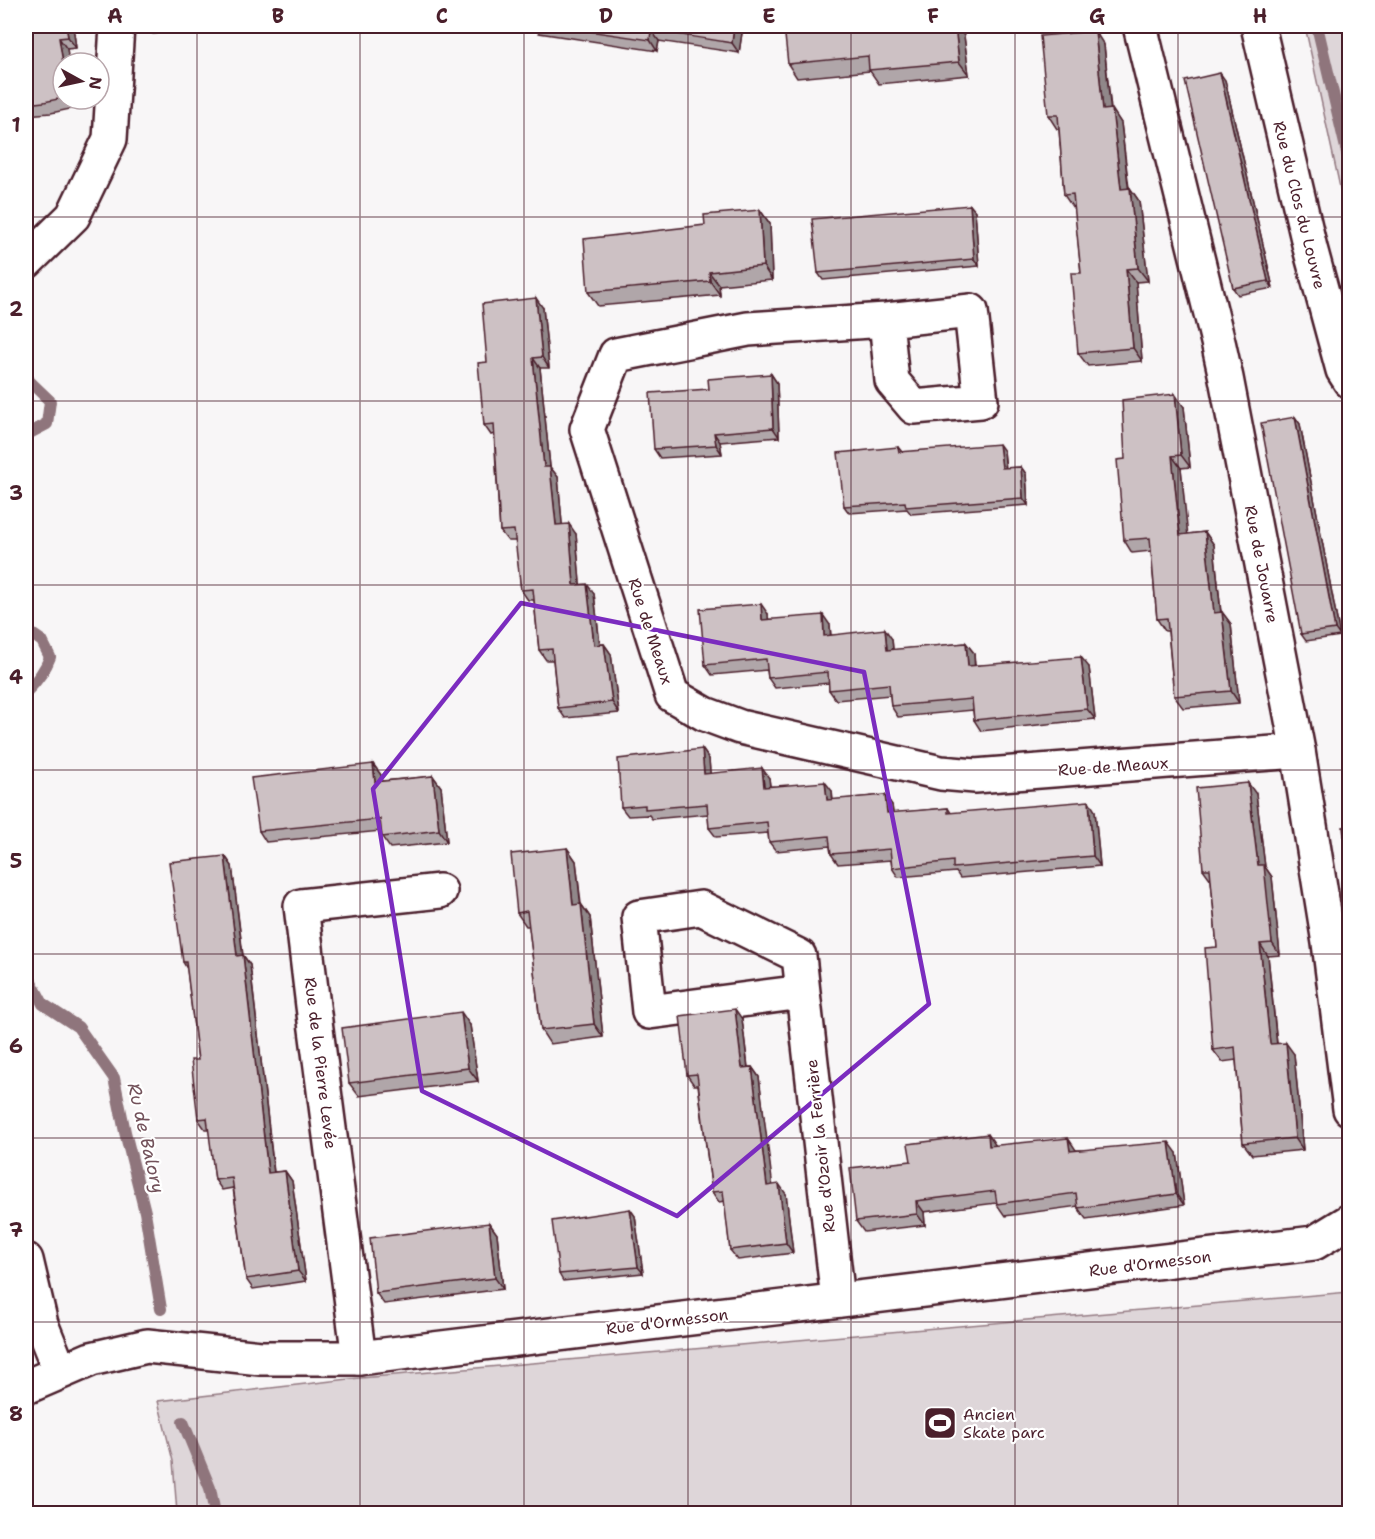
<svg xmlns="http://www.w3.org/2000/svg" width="1375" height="1539" viewBox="0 0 1375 1539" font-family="'Shantell Sans',sans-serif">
<rect width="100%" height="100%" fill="#f8f6f7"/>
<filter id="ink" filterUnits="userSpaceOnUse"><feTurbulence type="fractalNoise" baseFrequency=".0167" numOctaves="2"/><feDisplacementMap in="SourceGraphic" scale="12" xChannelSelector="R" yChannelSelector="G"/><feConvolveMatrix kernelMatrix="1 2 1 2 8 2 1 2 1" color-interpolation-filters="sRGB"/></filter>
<g filter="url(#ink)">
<g fill="#ded6d9" stroke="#947a82" stroke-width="1.5">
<polygon points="1305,26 1349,26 1349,229"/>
<polygon points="1349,1292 1349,1513 177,1513 173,1461 158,1401 349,1379"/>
</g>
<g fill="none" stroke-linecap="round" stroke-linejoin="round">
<g stroke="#8f747b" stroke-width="12">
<polyline points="1317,26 1350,165"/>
<polyline points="26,378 50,401 47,424 26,435"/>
<path d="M26,630L42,641L50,657C45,671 37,681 26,692"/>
<polyline points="26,972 43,1004 78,1027 114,1078 125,1132 145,1212 161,1309"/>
<polyline points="183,1422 210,1488 215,1514"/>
</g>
<defs>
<g id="minor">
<polyline points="1140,26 1219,346 1226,378 1298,751 1329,943 1350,1109"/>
<polyline points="1258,26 1310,248 1343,370 1350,381"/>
<polyline points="26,262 73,216 110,139 117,26"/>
<polyline points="886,320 892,381 914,407 981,401 971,311 886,320 748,329 616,355 587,429 672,695 705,714 740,727 941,773 975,776 1298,751"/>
<polyline points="803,992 799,956 701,908 639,917 649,1012 803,992 838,1300"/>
<polyline points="26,1260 41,1324 60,1371"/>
<polyline points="359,1358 313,1006 301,906 440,891"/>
<polyline points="26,1387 91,1359 147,1346 261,1358 359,1358 1314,1243 1350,1221"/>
</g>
</defs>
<use href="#minor" stroke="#4a1f2b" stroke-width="38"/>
<use href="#minor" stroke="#fff" stroke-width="33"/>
</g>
<g fill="#b0a6a9" stroke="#4a1f2b" stroke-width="1.5">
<polygon points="26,26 73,26 76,48 67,49 63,63 63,99 74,99 75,108 51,113 26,115"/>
<polygon points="147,26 211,26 211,27 153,34"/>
<polygon points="534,26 743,26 739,53 659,41 657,51 539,33"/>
<polygon points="964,36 969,75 879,84 870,71 797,78 788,64"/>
<polygon points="1104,45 1111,109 1121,123 1129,188 1130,188 1139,201 1148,281 1136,282 1142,361 1088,366 1078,353 1081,273 1075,208 1073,208 1064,195 1059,129 1057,129 1048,115"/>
<polygon points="1225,80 1273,288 1238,295 1233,288"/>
<polygon points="970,205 975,211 979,266 823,280 818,273"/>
<polygon points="760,210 770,224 772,280 719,285 720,295 598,306 588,292 705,225"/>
<polygon points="543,308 549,368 540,368 550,467 558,477 562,524 576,534 580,584 594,594 600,644 604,644 611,654 619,713 565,718 558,708 553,660 546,660 539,650 534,600 528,600 521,590 516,541 508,541 500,531 494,434 491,435 484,425 487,362"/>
<polygon points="771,374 777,383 779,437 720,442 722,454 660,458 654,449 709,389"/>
<polygon points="1184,407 1190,467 1181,468 1187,534 1205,532 1214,545 1221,612 1222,612 1231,624 1239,703 1183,708 1174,696 1168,631 1165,631 1157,619 1151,551 1132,553 1124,540 1125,459"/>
<polygon points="1295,417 1300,424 1340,636 1306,641 1301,634"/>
<polygon points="898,447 902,452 1004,451 1006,468 1021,467 1026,474 1028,505 911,514 907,509 849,513 844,506"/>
<polygon points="768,614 768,619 830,625 831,635 892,639 893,650 966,643 974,653 975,665 1089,667 1095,719 981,731 974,720 973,710 898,717 891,706 890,695 836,700 829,690 829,683 775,688 768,678 767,670 712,675 705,665"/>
<polygon points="702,749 709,759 710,774 769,778 770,786 832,791 833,800 885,795 892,805 893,813 948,808 951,813 1095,811 1100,866 960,878 956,872 898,877 892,868 891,860 838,864 831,854 830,846 776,851 769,842 768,833 716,837 709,828 708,814 652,819 649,815 628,816 621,807"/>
<polygon points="373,764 381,775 382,781 433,776 441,787 447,842 390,848 382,837 381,831 266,842 259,831"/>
<polygon points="1256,794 1265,867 1272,877 1280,955 1268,956 1277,1043 1294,1054 1303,1150 1252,1155 1243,1143 1236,1060 1222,1062 1213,1050 1217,947 1211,880 1203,869"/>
<polygon points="567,848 576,861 581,904 590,917 603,1037 550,1044 541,1030 529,926 526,926 517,913"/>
<polygon points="225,856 232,866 243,955 250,965 274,1172 285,1171 292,1181 306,1281 253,1289 246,1279 233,1188 222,1190 215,1180 209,1129 205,1129 198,1119 198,1060 187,969 183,962"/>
<polygon points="742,1019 748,1067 752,1067 759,1077 772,1185 786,1194 793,1253 738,1260 730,1250 725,1201 719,1202 712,1192 698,1085 694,1085 687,1075"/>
<polygon points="470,1025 478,1081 359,1096 349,1083"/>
<polygon points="996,1146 1076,1150 1177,1153 1184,1205 1086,1219 1078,1208 1078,1206 1005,1216 996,1203 924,1212 925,1225 864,1232 856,1221 911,1161"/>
<polygon points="630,1209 635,1216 643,1273 563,1281 559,1274"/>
<polygon points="489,1223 497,1234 503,1289 384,1304 376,1293"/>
</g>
<g fill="#908789" stroke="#4a1f2b" stroke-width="1.5">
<polygon points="66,26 73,26 76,48 68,37"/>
<polygon points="734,26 743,26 739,53 732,43"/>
<polygon points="955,26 957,26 964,36 969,75 959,62"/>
<polygon points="651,30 659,41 657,51 650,40"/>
<polygon points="1095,31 1104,45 1112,124 1103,110"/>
<polygon points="59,38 67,49 69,63 63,63"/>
<polygon points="1220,73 1225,80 1273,288 1268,281"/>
<polygon points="69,99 74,99 75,108"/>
<polygon points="1112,109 1121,123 1130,202 1121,189"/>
<polygon points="1130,188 1139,201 1148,281 1138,268"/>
<polygon points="970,205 975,211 979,266 974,259"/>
<polygon points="760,210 770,224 772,280 763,266"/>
<polygon points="1126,269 1136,282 1142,361 1133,348"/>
<polygon points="709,272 719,285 720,295 710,281"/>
<polygon points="536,298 543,308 549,368 542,357"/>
<polygon points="533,358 540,368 551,477 544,467"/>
<polygon points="771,374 777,383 779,437 773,428"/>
<polygon points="1175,394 1184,407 1190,467 1181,455"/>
<polygon points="1295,417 1300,424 1340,636 1335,629"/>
<polygon points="714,433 720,442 722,454 716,445"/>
<polygon points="999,444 1004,451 1006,475 1002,468"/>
<polygon points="1172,456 1181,468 1189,547 1180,535"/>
<polygon points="550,467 558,477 563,535 556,525"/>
<polygon points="1021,467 1026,474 1028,505 1023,498"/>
<polygon points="569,524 576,534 581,595 574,585"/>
<polygon points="1205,532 1214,545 1222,625 1214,613"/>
<polygon points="587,584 594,594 601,655 594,645"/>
<polygon points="761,604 768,614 769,630 762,620"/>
<polygon points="1222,612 1231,624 1239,703 1231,691"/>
<polygon points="823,615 830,625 831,646 824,636"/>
<polygon points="885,629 892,639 894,661 887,650"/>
<polygon points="966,643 974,653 975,676 968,666"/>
<polygon points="604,644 611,654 619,713 612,702"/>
<polygon points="1081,657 1089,667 1095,719 1087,709"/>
<polygon points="702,749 709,759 711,784 704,774"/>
<polygon points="373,764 381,775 383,793 375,782"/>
<polygon points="762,768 769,778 771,797 764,787"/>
<polygon points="433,776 441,787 447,842 439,830"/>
<polygon points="825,782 832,791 833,810 827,800"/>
<polygon points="1248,783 1256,794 1265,867 1272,877 1280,955 1272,943 1258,865"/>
<polygon points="885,795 892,805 894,823 887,813"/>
<polygon points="1089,801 1095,811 1100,866 1093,856"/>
<polygon points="567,848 576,861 582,918 573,905"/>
<polygon points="225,856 232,866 244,966 237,956"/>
<polygon points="581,904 590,917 603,1037 594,1024"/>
<polygon points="1260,944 1268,956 1278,1056 1270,1044"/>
<polygon points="243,955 250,965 275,1183 268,1173"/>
<polygon points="735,1009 742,1019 749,1078 742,1068"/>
<polygon points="461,1012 470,1025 478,1081 468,1068"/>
<polygon points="1286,1043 1294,1054 1303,1150 1295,1138"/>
<polygon points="752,1067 759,1077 774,1196 767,1186"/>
<polygon points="988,1134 996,1146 989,1146"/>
<polygon points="1068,1138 1076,1150 1078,1162 1070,1151"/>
<polygon points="1169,1142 1177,1153 1184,1205 1176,1194"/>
<polygon points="285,1171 292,1181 306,1281 298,1271"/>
<polygon points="779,1184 786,1194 793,1253 786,1243"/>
<polygon points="916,1201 924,1212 925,1225 917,1214"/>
<polygon points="630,1209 635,1216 643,1273 638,1267"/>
<polygon points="489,1223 497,1234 503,1289 495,1278"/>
</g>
<g fill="#cdc1c4" stroke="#4a1f2b" stroke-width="1.5">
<polygon points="26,26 66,26 68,37 59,38 63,63 63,98 44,102 26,104"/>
<polygon points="147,26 162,26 148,27"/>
<polygon points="554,26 734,26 732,43 651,30 650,40"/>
<polygon points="784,26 955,26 959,62 869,70 868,56 788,64"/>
<polygon points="1095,31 1103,110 1112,109 1121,189 1130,188 1138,268 1126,269 1133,348 1078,353 1071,273 1081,273 1073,194 1064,195 1058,115 1048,115 1040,36"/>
<polygon points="1220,73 1268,281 1233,288 1185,81"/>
<polygon points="970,205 974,259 818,273 812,219"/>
<polygon points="760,210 763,266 709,272 710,281 588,292 584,239 705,225 704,215"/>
<polygon points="536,298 542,357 533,358 544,467 550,467 556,525 569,524 574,585 587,584 594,645 604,644 612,702 558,708 552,649 539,650 533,589 521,590 514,530 500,531 494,424 484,425 478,363 487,362 482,304"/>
<polygon points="771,374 773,428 714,433 716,445 654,449 650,393 709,389 708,379"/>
<polygon points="1175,394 1181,455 1172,456 1180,535 1205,532 1214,613 1222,612 1231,691 1174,696 1167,618 1157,619 1150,538 1124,540 1117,460 1125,459 1122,400"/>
<polygon points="1295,417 1335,629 1301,634 1261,423"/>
<polygon points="999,444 1002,468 1021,467 1023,498 906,507 905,502 844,506 838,453 898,447 899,452"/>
<polygon points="761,604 762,620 823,615 824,636 885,629 887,650 966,643 968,666 1081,657 1087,709 974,720 972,699 891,706 889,684 829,690 828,672 768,678 766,659 705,665 700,609"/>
<polygon points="702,749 704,774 762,768 764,787 825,782 827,800 885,795 887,813 948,808 948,813 1089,801 1093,856 953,868 953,861 892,868 890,849 831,854 829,836 769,842 767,822 709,828 707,804 645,809 645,805 621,807 618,759"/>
<polygon points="373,764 375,782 433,776 439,830 382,837 380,819 259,831 251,778"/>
<polygon points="1248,783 1258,865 1264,865 1272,943 1260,944 1270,1044 1286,1043 1295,1138 1243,1143 1235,1047 1213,1050 1205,948 1217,947 1210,869 1203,869 1196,788"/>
<polygon points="1350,826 1350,891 1343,827"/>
<polygon points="567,848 573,905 581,904 594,1024 541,1030 527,911 517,913 511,854"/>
<polygon points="225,856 237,956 243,955 268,1173 285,1171 298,1271 246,1279 232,1178 215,1180 207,1118 198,1119 191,1060 198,1060 186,962 183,962 169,862"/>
<polygon points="735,1009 742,1068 752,1067 767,1186 779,1184 786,1243 730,1250 723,1191 712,1192 697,1074 687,1075 680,1016"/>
<polygon points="461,1012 468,1068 349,1083 342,1028"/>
<polygon points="988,1134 989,1146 1068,1138 1070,1151 1169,1142 1176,1194 1078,1208 1076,1193 997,1204 995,1191 916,1201 917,1214 856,1221 850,1168 911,1161 908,1144"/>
<polygon points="630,1209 638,1267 559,1274 552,1221"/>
<polygon points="489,1223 495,1278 376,1293 370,1238"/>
</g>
</g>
<path fill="none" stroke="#7b2cbf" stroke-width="4.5" stroke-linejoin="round" d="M521,603L864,672L929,1004L677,1216L422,1091L373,789Z"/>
<path fill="none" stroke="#4a1f2b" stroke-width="1.5" stroke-opacity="0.55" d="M197,26V1514M360,26V1514M524,26V1514M688,26V1514M851,26V1514M1015,26V1514M1178,26V1514M26,217H1350M26,401H1350M26,585H1350M26,770H1350M26,954H1350M26,1138H1350M26,1322H1350"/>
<defs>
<symbol id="stadium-square" viewBox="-11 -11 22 22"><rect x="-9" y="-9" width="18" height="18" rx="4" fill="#4a1f2b" stroke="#fff"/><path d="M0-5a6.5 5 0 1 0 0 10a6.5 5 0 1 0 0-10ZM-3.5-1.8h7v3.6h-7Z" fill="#fff"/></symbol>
</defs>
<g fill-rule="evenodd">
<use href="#stadium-square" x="921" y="1404" width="38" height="38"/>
</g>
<g text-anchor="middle" stroke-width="4.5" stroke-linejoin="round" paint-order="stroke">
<g font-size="16" fill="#4a1f2b" stroke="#fff">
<text transform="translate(1300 205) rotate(76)" y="6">Rue du Clos du Louvre</text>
<text transform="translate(1262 564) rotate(79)" y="6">Rue de Jouarre</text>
<text transform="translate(651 631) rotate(72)" y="6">Rue de Meaux</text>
<text transform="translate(1113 766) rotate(-4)" y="6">Rue de Meaux</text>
<text transform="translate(321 1063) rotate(83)" y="6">Rue de la Pierre Levée</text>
<text transform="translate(820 1146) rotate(-96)" y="6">Rue d'Ozoir la Ferrière</text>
<text transform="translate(1150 1263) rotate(-7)" y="6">Rue d'Ormesson</text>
<text transform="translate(667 1321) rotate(-7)" y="6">Rue d'Ormesson</text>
</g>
<g font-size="16" fill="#4a1f2b" stroke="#fff" text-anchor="start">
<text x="963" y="1420">Ancien<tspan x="963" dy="18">Skate parc</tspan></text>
</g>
<g font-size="18" font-style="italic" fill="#72515a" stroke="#fff">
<text transform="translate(146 1138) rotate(77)" y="6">Ru de Balory</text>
</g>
</g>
<rect width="1375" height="1539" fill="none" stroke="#fff" stroke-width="66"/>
<g transform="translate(81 81) rotate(98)"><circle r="28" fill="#ffffff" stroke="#b7a5aa" stroke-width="1.5"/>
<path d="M0-4.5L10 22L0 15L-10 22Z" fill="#4a1f2b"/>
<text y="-9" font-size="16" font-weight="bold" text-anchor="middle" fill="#4a1f2b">N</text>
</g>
<rect x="33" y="33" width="1309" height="1473" fill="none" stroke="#4a1f2b" stroke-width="2"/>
<g font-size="20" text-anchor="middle" font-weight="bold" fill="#4a1f2b">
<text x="115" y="23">A</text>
<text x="278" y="23">B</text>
<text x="442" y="23">C</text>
<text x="606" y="23">D</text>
<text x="769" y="23">E</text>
<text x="933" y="23">F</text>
<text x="1097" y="23">G</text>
<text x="1260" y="23">H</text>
<text x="16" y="132">1</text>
<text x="16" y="316">2</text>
<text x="16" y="500">3</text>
<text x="16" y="684">4</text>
<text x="16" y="868">5</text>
<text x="16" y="1053">6</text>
<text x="16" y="1237">7</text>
<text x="16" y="1421">8</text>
</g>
</svg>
